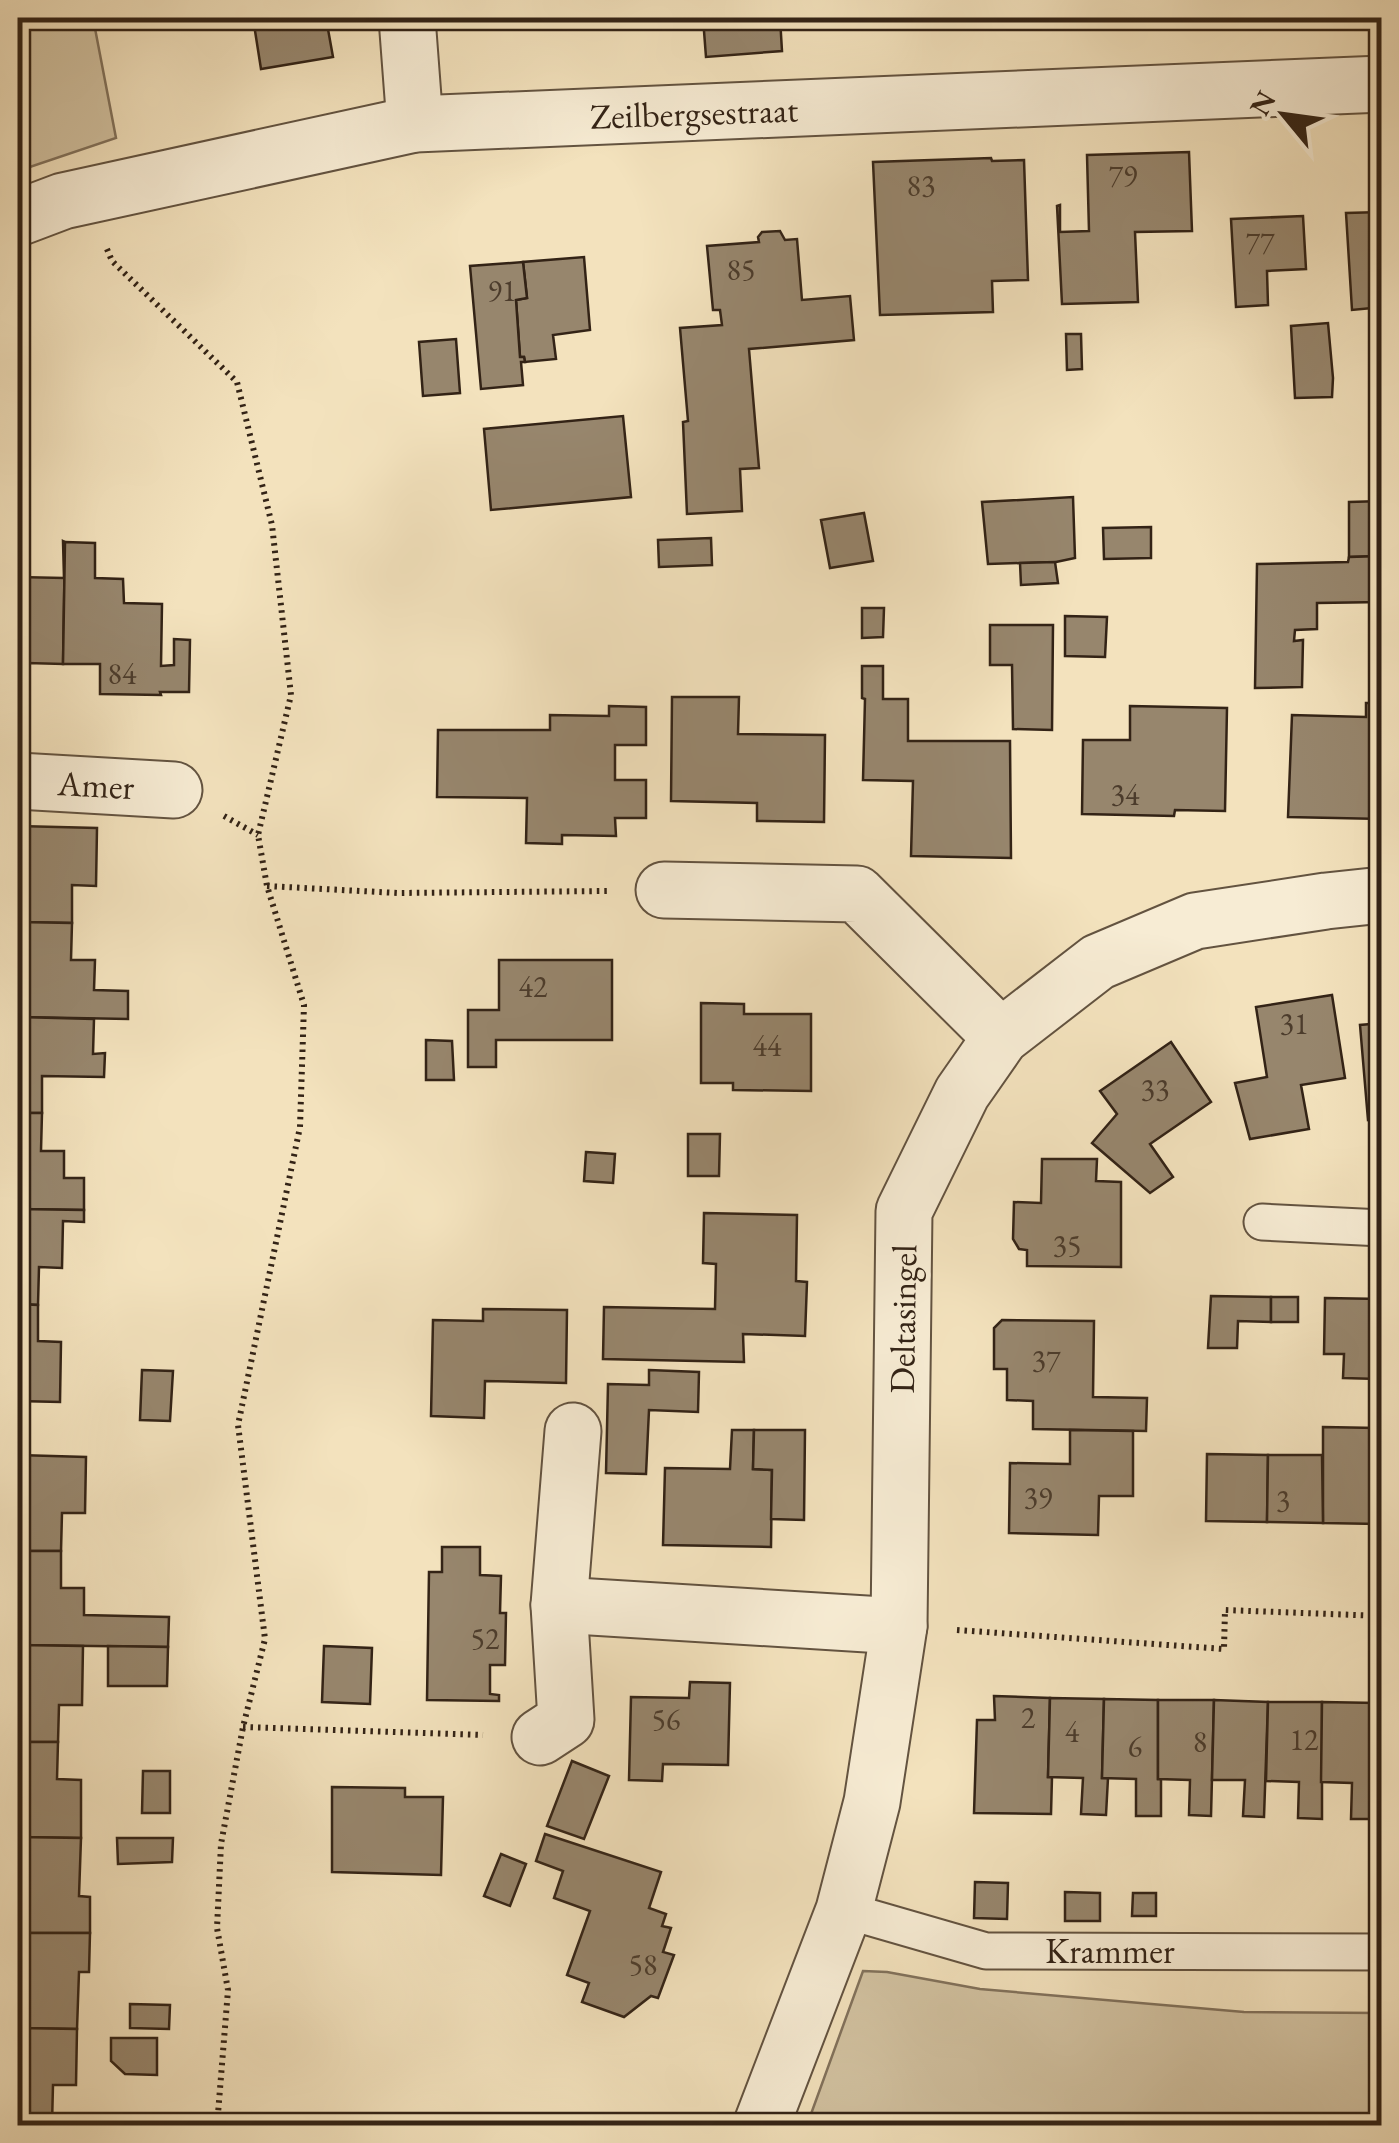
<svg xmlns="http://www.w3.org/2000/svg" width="1399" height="2143" viewBox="0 0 1399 2143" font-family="'EB Garamond',serif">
<rect width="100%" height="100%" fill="#f3e2bd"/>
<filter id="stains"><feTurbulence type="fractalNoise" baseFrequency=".002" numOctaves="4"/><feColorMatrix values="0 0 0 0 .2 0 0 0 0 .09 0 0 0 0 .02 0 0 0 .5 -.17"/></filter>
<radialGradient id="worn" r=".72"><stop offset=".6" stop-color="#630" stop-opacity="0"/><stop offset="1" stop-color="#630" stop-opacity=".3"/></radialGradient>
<g fill="#d2c2a1" stroke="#82725c" stroke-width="2.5">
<polygon points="18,18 93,18 116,138 18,171"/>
<polygon points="863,1971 887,1972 980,1989 1244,2012 1381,2013 1381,2125 807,2125"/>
</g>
<g fill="#97866d" stroke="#332316" stroke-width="2.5">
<polygon points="253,18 326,18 333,57 261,69"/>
<polygon points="703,18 780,18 782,51 706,57"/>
<polygon points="1189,152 1192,231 1135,232 1138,302 1062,304 1057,206 1060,205 1060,232 1089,231 1087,155"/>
<polygon points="991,158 992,161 1024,160 1028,280 992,281 993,312 880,315 873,162"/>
<polygon points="1382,212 1382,307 1352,310 1346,213"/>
<polygon points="1303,216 1306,269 1267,271 1268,305 1236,307 1231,219"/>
<polygon points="780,231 785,240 797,239 802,300 850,296 854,340 749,349 759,468 740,469 742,511 687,514 683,422 688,421 680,328 722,325 720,310 713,310 707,246 759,242 758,237 762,232"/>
<polygon points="584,257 590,330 553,335 556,359 525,362 524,357 520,357 516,300 527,298 523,262"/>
<polygon points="523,262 527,298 516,300 520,357 524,357 525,362 521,362 523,385 481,389 470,266"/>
<polygon points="1328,323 1333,378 1332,397 1295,398 1291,326"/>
<polygon points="1066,334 1081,334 1082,369 1067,370"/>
<polygon points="456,339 460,393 423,396 419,342"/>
<polygon points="623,416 631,497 491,510 484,429"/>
<polygon points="1073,497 1075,558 1056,562 988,564 982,502"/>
<polygon points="1382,501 1382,556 1349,557 1349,502"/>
<polygon points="864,513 873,561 830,568 821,520"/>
<polygon points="1151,527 1151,558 1104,559 1103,528"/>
<polygon points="711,538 712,565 659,567 658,540"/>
<polygon points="63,541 65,542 63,664 27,663 26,692 18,692 18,577 64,578"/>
<polygon points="65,542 95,543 95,578 123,579 124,603 162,604 161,666 174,665 174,639 190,640 189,692 160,692 161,695 100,694 100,664 63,664"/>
<polygon points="1382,556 1382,602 1317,603 1317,629 1295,630 1294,641 1303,640 1302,687 1255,688 1257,564 1348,562 1349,557"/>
<polygon points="1055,562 1058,583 1021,585 1020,563"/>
<polygon points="862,608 884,608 883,637 862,638"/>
<polygon points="1065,616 1107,617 1105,657 1065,656"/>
<polygon points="990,625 1053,625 1052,730 1013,729 1012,665 990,665"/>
<polygon points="862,666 883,666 883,699 908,699 908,741 1010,741 1011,858 911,856 913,781 863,780 865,699 862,698"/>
<polygon points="672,697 739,697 738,734 825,735 824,822 757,821 757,803 671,801"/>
<polygon points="1366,703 1382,703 1382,819 1288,817 1292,715 1366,717"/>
<polygon points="609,706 646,707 646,745 615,745 615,780 646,780 646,818 615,818 616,836 562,835 562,844 526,843 527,798 437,797 438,730 550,730 550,715 609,716"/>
<polygon points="1130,706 1227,708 1225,811 1175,810 1174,816 1082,814 1083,740 1130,740"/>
<polygon points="18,826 97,828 96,886 72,885 72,923 18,922"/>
<polygon points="18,922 72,923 71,960 95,960 94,990 128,991 128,1019 18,1017"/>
<polygon points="499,960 612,960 612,1040 496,1040 496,1067 468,1067 468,1010 499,1010"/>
<polygon points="1332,995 1345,1078 1301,1085 1309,1129 1250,1139 1235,1083 1267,1077 1256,1007"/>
<polygon points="701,1003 744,1004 744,1014 811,1014 811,1091 733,1090 733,1083 701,1083"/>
<polygon points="18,1017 94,1019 93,1054 105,1053 104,1077 42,1076 42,1113 18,1113"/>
<polygon points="1382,1023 1382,1195 1378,1196 1372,1119 1368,1120 1360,1025"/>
<polygon points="426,1040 452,1041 454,1080 426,1080"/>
<polygon points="1171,1042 1211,1102 1150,1144 1173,1177 1150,1193 1092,1143 1117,1114 1100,1091"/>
<polygon points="18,1113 42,1113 41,1151 64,1151 64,1178 84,1178 84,1210 18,1209"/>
<polygon points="688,1134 720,1134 719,1176 688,1176"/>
<polygon points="586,1152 615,1154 613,1183 584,1181"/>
<polygon points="1042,1159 1097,1159 1096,1181 1121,1182 1121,1267 1027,1266 1027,1250 1019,1249 1013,1239 1014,1202 1041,1203"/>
<polygon points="18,1209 84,1210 84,1222 63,1221 62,1268 39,1267 38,1305 18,1304"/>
<polygon points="704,1213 797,1215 796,1281 807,1282 805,1336 743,1334 744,1362 603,1359 604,1307 715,1309 716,1264 703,1263"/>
<polygon points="1211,1296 1271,1297 1271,1322 1238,1321 1237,1348 1208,1348"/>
<rect x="1271" y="1297" width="27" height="25"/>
<polygon points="1325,1298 1382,1299 1382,1352 1377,1352 1378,1379 1343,1378 1344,1354 1324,1354"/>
<polygon points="18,1304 38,1305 38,1341 61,1342 60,1402 18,1401"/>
<polygon points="483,1309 567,1310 566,1383 485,1381 484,1418 431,1416 433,1320 483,1321"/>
<polygon points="1002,1320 1094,1321 1093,1397 1147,1398 1146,1431 1033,1429 1033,1401 1007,1400 1007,1369 994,1369 994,1328"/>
<polygon points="142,1370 173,1371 170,1421 140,1420"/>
<polygon points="649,1370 699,1372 698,1412 649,1410 646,1474 606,1473 608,1384 649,1385"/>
<polygon points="1323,1427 1377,1428 1377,1436 1381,1436 1379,1524 1323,1523"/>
<polygon points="732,1430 754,1430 753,1469 772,1470 771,1547 663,1545 665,1468 730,1469"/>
<polygon points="754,1430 805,1430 804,1520 771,1519 772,1470 753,1469"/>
<polygon points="1070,1430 1133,1431 1133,1496 1099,1496 1098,1535 1009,1533 1010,1463 1070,1464"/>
<polygon points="1207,1454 1268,1455 1267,1522 1206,1521"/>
<polygon points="18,1455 86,1457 85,1513 62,1513 61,1551 18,1551"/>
<polygon points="1268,1455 1322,1455 1323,1523 1267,1522"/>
<polygon points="442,1547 480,1547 480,1575 501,1576 500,1613 506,1613 505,1665 490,1665 490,1694 499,1695 499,1701 427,1700 429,1572 442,1572"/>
<polygon points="18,1551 61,1551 61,1588 84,1588 84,1615 169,1617 168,1647 18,1645"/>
<polygon points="18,1645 83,1646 82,1705 59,1705 58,1742 18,1742"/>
<polygon points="108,1646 168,1647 167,1686 108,1686"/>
<polygon points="324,1646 372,1648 370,1704 322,1702"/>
<polygon points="690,1682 730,1683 728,1765 663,1764 662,1781 629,1780 631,1697 689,1698"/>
<polygon points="994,1696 1050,1698 1048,1777 1052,1777 1051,1814 974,1813 977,1720 995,1720"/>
<polygon points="1050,1698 1104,1699 1102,1778 1108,1778 1106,1815 1081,1814 1083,1778 1048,1777"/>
<polygon points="1104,1699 1158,1700 1158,1779 1161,1779 1161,1816 1136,1816 1136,1779 1102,1778"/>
<polygon points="1158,1700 1214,1700 1211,1816 1189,1815 1190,1780 1158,1779"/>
<polygon points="1214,1700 1268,1702 1264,1817 1243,1816 1245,1780 1212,1780"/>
<polygon points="1268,1702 1322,1702 1322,1819 1298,1818 1299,1782 1266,1781"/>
<polygon points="1322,1702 1377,1703 1376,1819 1351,1819 1352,1783 1321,1782"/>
<polygon points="1377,1703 1382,1703 1382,1783 1375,1783"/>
<polygon points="18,1742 58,1742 57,1779 81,1780 81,1838 18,1837"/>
<polygon points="572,1761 609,1776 584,1839 547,1826"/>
<polygon points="143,1771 170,1771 170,1813 142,1813"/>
<polygon points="332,1787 405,1788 405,1797 443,1797 441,1875 332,1872"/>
<polygon points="545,1834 661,1872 649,1908 666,1914 662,1926 671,1928 663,1952 674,1955 658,1998 651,1996 624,2017 582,2002 589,1983 567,1975 590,1911 554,1898 563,1871 536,1861"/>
<polygon points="18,1837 81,1838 79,1896 90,1897 90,1933 18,1933"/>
<polygon points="117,1838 173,1838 172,1862 118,1864"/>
<polygon points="501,1854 526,1864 510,1906 484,1896"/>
<polygon points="975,1882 1008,1883 1007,1919 974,1918"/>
<polygon points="1065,1892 1100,1893 1100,1921 1065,1921"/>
<polygon points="1133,1893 1156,1893 1156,1916 1132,1916"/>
<polygon points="18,1933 90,1933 89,1972 79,1972 77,2029 18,2028"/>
<polygon points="130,2004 170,2005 169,2029 130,2028"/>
<polygon points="18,2028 77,2029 76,2085 53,2085 52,2124 18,2124"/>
<polygon points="111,2038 157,2038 157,2075 125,2074 111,2061"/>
</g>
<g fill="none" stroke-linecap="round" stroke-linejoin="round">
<defs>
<g id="service">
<polyline points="1262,1222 1382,1228"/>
<polyline points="844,1910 986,1951 1382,1952"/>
</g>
<g id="minor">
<polyline points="407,18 415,124"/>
<polyline points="18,781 174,790"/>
<polyline points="664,890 857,894 1001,1037"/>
<polyline points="559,1605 899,1626"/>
<polyline points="540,1737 566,1720 559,1605 573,1431"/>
<polyline points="761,2126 844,1910 872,1802 899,1626 904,1211 962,1093 1001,1037 1098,962 1195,921 1326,901 1382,895"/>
</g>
<polyline id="tertiary" points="18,218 63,201 415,124 1382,84"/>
</defs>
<use href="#service" stroke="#635340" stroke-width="39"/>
<use href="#minor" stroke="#635340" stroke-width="59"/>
<use href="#tertiary" stroke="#635340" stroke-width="59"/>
<g stroke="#332316" stroke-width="6" stroke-dasharray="2.5 5" stroke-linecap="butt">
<polyline points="107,249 112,261 237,382 272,525 291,695 258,835 267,886 304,1005 300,1127 238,1425 265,1639 243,1727 221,1844 217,1928 228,1990 217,2126"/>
<polyline points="224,816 258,835"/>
<polyline points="267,886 398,893 608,891"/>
<polyline points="957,1630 1224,1649 1225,1610 1382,1616"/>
<polyline points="243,1727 483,1735"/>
</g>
<use href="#service" stroke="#f7ecd4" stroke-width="35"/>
<use href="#minor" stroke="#f7ecd4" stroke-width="55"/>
<use href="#tertiary" stroke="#f7ecd4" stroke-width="55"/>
</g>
<g text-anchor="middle" stroke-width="9" stroke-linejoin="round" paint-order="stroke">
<g font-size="30" fill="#4c3c2c">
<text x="1123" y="186">79</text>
<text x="921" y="196">83</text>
<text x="1260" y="253">77</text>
<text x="741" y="280">85</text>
<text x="502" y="301">91</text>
<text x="122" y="684">84</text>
<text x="1125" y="805">34</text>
<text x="533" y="997">42</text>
<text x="1294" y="1034">31</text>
<text x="767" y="1056">44</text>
<text x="1155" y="1100">33</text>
<text x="1067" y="1256">35</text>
<text x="1046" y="1371">37</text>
<text x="1038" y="1508">39</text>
<text x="1283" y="1511">3</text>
<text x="485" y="1649">52</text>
<text x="1028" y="1728">2</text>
<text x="666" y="1730">56</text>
<text x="1072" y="1742">4</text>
<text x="1304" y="1750">12</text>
<text x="1200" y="1752">8</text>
<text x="1135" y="1757">6</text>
<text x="643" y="1975">58</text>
</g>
<g font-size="35" fill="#332316" stroke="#f7ecd4">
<text transform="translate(694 113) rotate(-2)" y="12">Zeilbergsestraat</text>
<text transform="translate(96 785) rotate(3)" y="12">Amer</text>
<text transform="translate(903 1319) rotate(-89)" y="12">Deltasingel</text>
<text x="1110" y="1963">Krammer</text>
</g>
</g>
<rect width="1399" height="2143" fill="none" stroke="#f3e2bd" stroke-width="60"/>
<rect x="20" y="20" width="1359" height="2103" fill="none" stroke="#332316" stroke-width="5"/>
<rect x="30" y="30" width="1339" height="2083" fill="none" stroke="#332316" stroke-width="2.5"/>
<g transform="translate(1284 115) rotate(299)" stroke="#f7ecd4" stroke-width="8" paint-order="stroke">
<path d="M0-8L18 38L0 25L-18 38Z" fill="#332316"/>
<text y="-15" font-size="28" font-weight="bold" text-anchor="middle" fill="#332316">N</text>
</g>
<rect width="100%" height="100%" filter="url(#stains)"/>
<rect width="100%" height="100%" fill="url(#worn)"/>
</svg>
